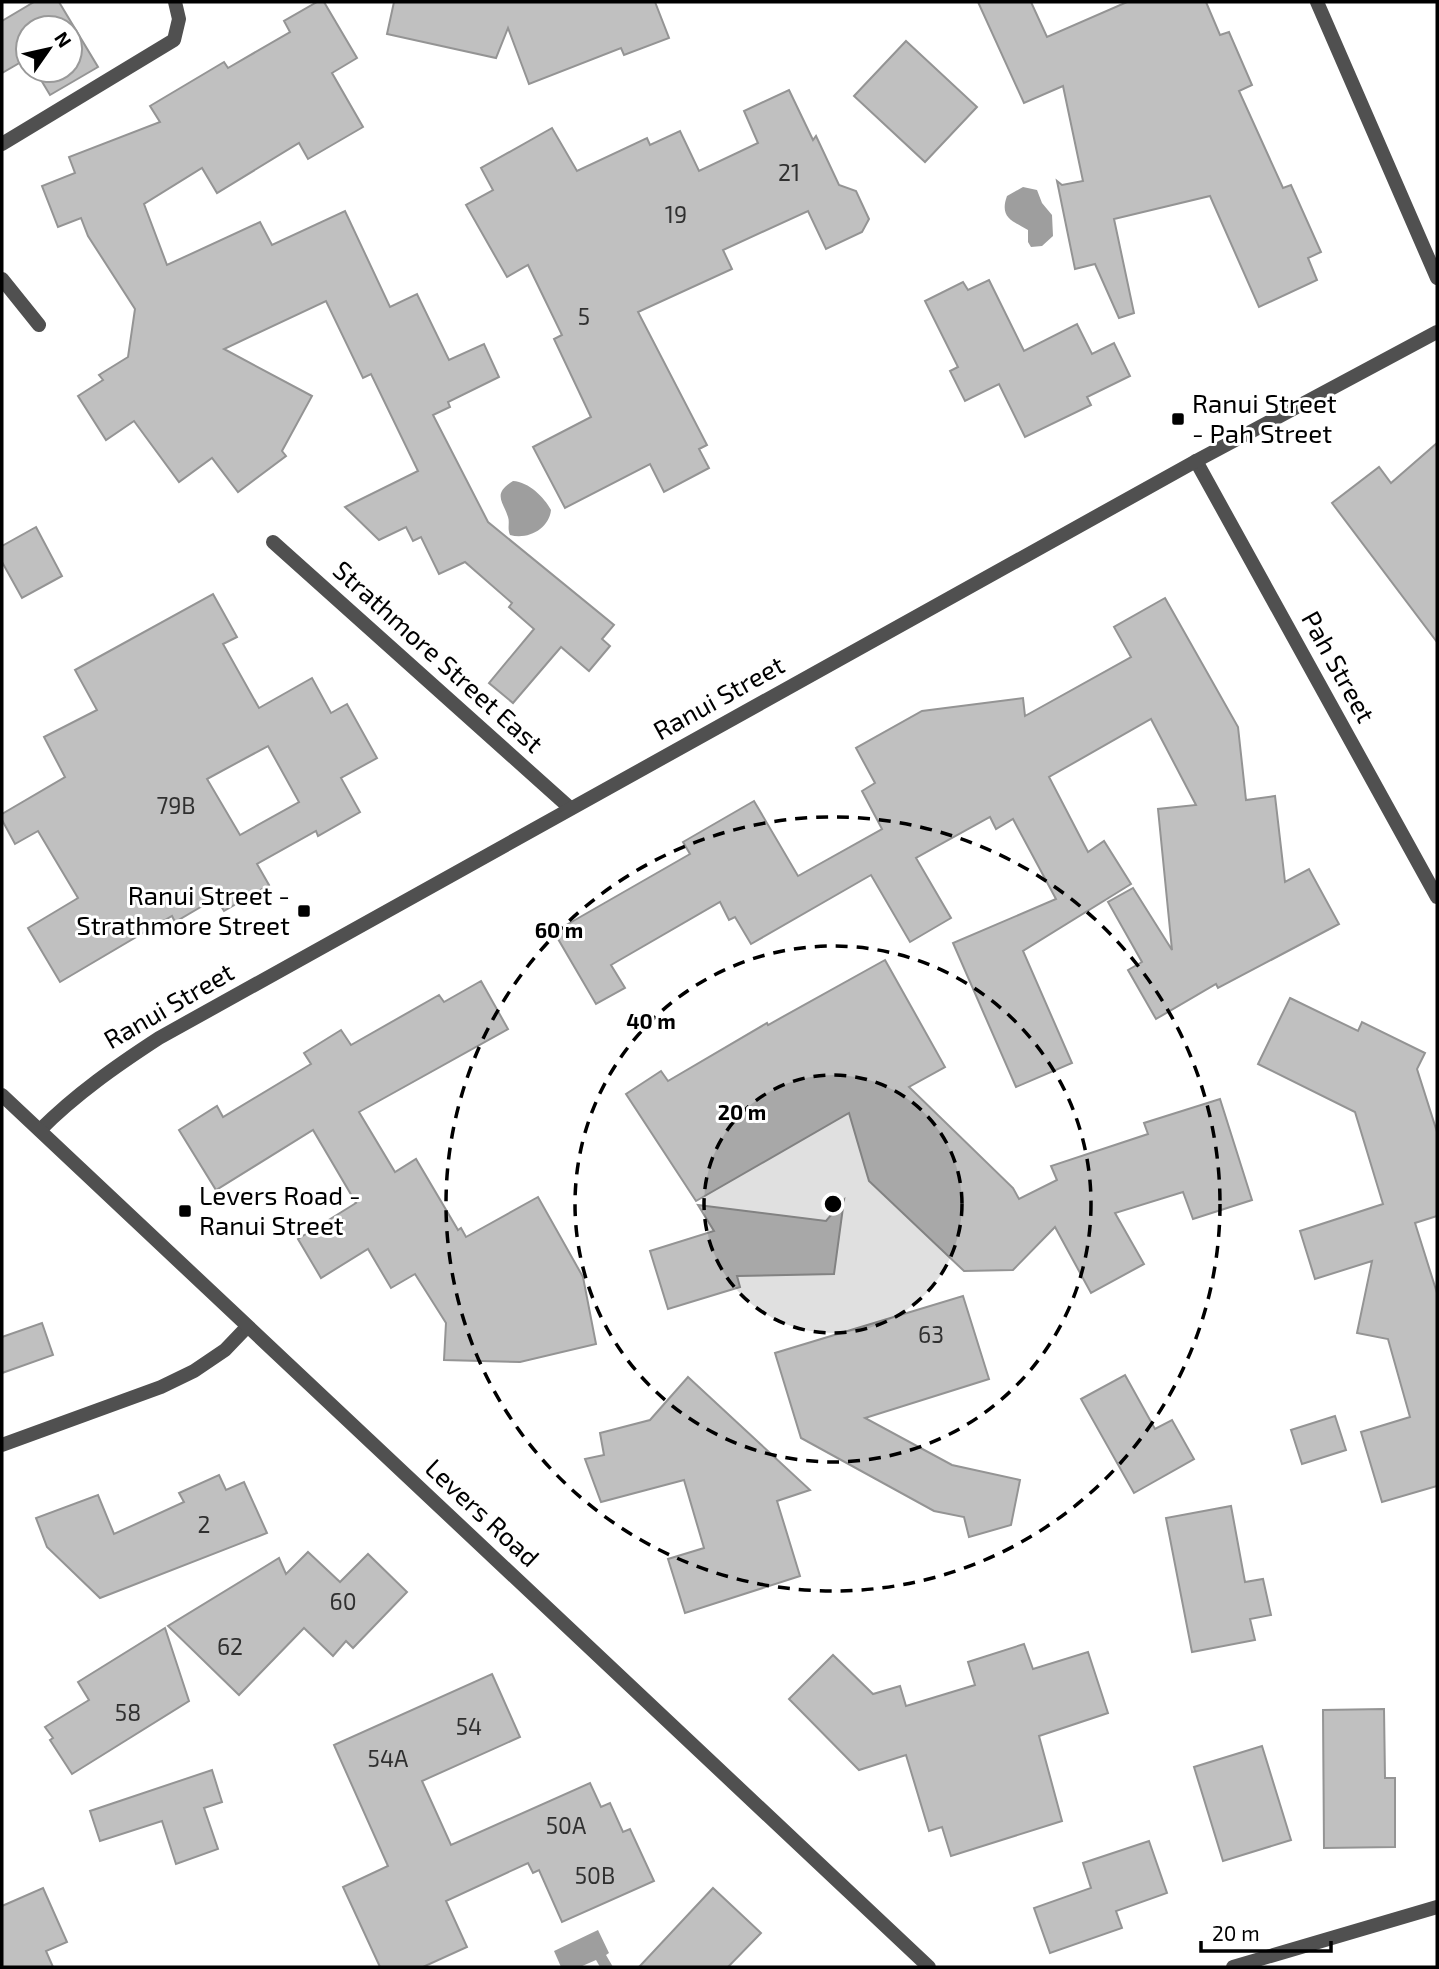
<svg xmlns="http://www.w3.org/2000/svg" width="1439" height="1969" viewBox="0 0 1439 1969" font-family="'Exo 2',sans-serif">
<rect width="100%" height="100%" fill="#fff"/>
<g fill="#9e9e9e">
<path d="M1023,187L1037,190L1042,203L1052,215L1053,236L1042,246L1031,247L1028,242V230C1013,221 999,218 1007,196Z"/>
<path d="M513,481C529,482 544,497 551,510C549,529 528,540 510,535C507,528 510,523 508,517C503,501 492,494 513,481Z"/>
<polygon points="598,1930 609,1953 606,1955 613,1967 600,1967 596,1960 580,1967 561,1967 554,1951"/>
</g>
<g fill="#c0c0c0" stroke="#949494" stroke-width="2" fill-rule="evenodd">
<polygon points="34,2 59,2 98,67 50,95 35,70 70,70 70,28 28,28 28,58 2,73 2,21"/>
<polygon points="317,2 324,2 357,58 332,73 363,127 308,159 299,143 217,193 202,168 144,204 167,265 260,222 272,245 345,211 390,307 417,294 449,360 484,344 499,377 448,402 450,407 433,415 488,522 614,625 602,639 610,646 589,671 561,647 513,703 489,683 534,629 509,607 512,603 465,562 439,574 421,537 413,541 406,527 379,540 345,507 418,471 371,374 363,378 326,301 224,349 312,396 282,451 286,456 238,492 212,458 179,482 134,421 106,440 78,396 103,380 99,375 128,357 135,309 88,236 81,218 58,227 42,186 75,173 69,157 160,122 150,106 224,62 228,68 290,32 284,21"/>
<polygon points="394,2 655,2 669,38 624,55 621,48 529,84 508,28 496,58 387,34"/>
<polygon points="978,2 1031,2 1047,37 1127,2 1206,2 1220,35 1229,32 1252,85 1239,91 1283,188 1291,185 1321,252 1308,258 1317,280 1259,307 1210,196 1114,219 1134,313 1119,318 1095,264 1075,269 1057,181 1062,185 1083,181 1063,86 1024,103"/>
<polygon points="906,41 977,107 925,162 854,96"/>
<polygon points="789,90 813,140 816,136 839,185 856,191 869,219 862,232 826,249 808,211 723,250 732,269 638,312 707,445 699,449 709,468 664,492 650,464 565,508 533,447 591,417 554,339 562,335 528,265 507,277 466,205 493,190 481,168 552,128 577,171 647,138 650,145 680,131 699,171 758,143 744,111"/>
<polygon points="989,280 1024,351 1077,324 1092,354 1114,343 1130,376 1087,397 1091,405 1025,437 999,384 965,401 950,371 958,367 925,301 963,282 968,290"/>
<polygon points="1437,443 1437,642 1332,503 1379,467 1391,483"/>
<polygon points="36,527 62,576 22,598 2,562 2,546"/>
<path d="M213,594L237,637L223,644L259,708L312,678L331,713L347,704L377,758L341,778L360,812L318,836L316,831L257,864L269,885L224,911L216,898L175,922L172,916L60,982L28,928L78,898L38,831L15,844L2,820V814L65,777L44,737L97,710L75,670ZM268,746L299,802L240,835L207,779Z"/>
<polygon points="1165,598 1238,727 1246,800 1275,796 1285,882 1309,869 1339,924 1218,988 1216,984 1156,1019 1128,970 1142,962 1108,902 1133,888 1172,950 1158,809 1196,805 1151,719 1049,777 1088,852 1104,841 1131,884 1023,951 1072,1063 1016,1087 953,943 1056,899 1013,819 996,829 990,817 916,858 951,918 910,942 871,875 751,944 735,917 729,920 720,902 611,965 625,988 596,1004 554,932 690,854 683,842 754,801 798,876 882,829 862,791 875,783 856,748 922,711 1023,698 1025,716 1131,657 1114,627"/>
<polygon points="885,960 945,1067 909,1087 1013,1188 1019,1199 1057,1180 1051,1166 1148,1134 1144,1123 1220,1099 1252,1200 1193,1219 1183,1192 1115,1213 1144,1264 1091,1293 1055,1227 1013,1270 964,1271 869,1181 849,1113 696,1201 626,1094 661,1071 668,1081 767,1023 768,1025"/>
<polygon points="481,981 508,1029 359,1112 395,1172 416,1159 458,1230 461,1228 466,1237 538,1197 583,1277 596,1344 520,1362 444,1360 446,1323 415,1274 391,1288 368,1249 321,1278 298,1239 356,1203 313,1130 216,1190 179,1130 217,1106 223,1117 311,1064 304,1053 341,1030 351,1045 439,995 444,1002"/>
<polygon points="1290,998 1358,1031 1362,1022 1425,1053 1417,1069 1437,1132 1437,1216 1415,1223 1437,1293 1437,1486 1382,1502 1361,1432 1410,1417 1388,1339 1357,1333 1372,1261 1315,1279 1300,1231 1383,1204 1355,1112 1258,1064"/>
<polygon points="844,1200 834,1274 737,1276 740,1287 668,1309 650,1251 714,1231 698,1205 826,1221"/>
<polygon points="963,1296 989,1379 865,1418 952,1465 1020,1480 1011,1525 969,1537 964,1517 934,1511 801,1438 775,1353"/>
<polygon points="42,1323 53,1355 2,1373 2,1337"/>
<polygon points="1125,1375 1155,1429 1172,1420 1194,1459 1134,1493 1081,1399"/>
<polygon points="688,1377 810,1490 777,1501 800,1576 685,1613 668,1559 704,1548 684,1480 601,1502 585,1459 604,1455 600,1433 650,1420"/>
<polygon points="1335,1416 1346,1450 1302,1464 1291,1430"/>
<polygon points="219,1475 226,1490 244,1482 267,1533 100,1598 47,1547 36,1518 98,1495 114,1534 184,1502 179,1493"/>
<polygon points="1231,1506 1245,1582 1263,1579 1271,1615 1250,1619 1255,1640 1192,1652 1166,1518"/>
<polygon points="308,1552 340,1582 368,1554 407,1592 353,1648 346,1641 333,1656 304,1628 239,1695 168,1626 279,1558 286,1574"/>
<polygon points="165,1628 189,1701 72,1774 50,1740 53,1738 45,1727 89,1700 78,1682"/>
<polygon points="1024,1644 1033,1669 1088,1652 1108,1713 1039,1736 1062,1821 951,1856 942,1827 929,1831 906,1755 859,1770 789,1699 833,1655 873,1694 900,1686 906,1706 975,1685 968,1662"/>
<polygon points="492,1674 520,1737 422,1781 451,1845 590,1783 601,1807 610,1803 623,1832 630,1829 654,1881 562,1922 539,1870 533,1873 528,1863 446,1901 467,1947 423,1967 380,1967 343,1887 388,1866 334,1745"/>
<polygon points="1384,1709 1385,1778 1395,1778 1395,1847 1324,1848 1323,1710"/>
<polygon points="1262,1746 1291,1840 1223,1861 1194,1767"/>
<polygon points="212,1770 222,1802 204,1808 218,1849 176,1864 162,1821 100,1841 90,1811"/>
<polygon points="1149,1841 1167,1893 1116,1911 1122,1928 1050,1953 1034,1908 1091,1888 1083,1863"/>
<polygon points="43,1888 67,1942 46,1951 53,1967 2,1967 2,1906"/>
<polygon points="713,1888 761,1933 728,1967 639,1967"/>
</g>
<g fill="none" stroke-linecap="round" stroke-linejoin="round">
<g stroke="#505050" stroke-width="14">
<polyline points="1317,2 1437,278"/>
<polyline points="2,144 174,40 179,19 175,2"/>
<polyline points="2,279 39,325"/>
<polyline points="1196,461 1437,897"/>
<polyline points="273,542 570,808"/>
<path d="M40,1130C76,1094 116,1066 159,1038L1196,461L1437,332"/>
<polyline points="2,1445 161,1387 194,1371 225,1350 247,1327"/>
<polyline points="1233,1967 1437,1907"/>
</g>
<polyline stroke="#505050" stroke-width="14" points="2,1095 929,1967"/>
</g>
<circle cx="833" cy="1204" r="129" fill="#000" fill-opacity=".12"/>
<g fill="none" stroke="#000" stroke-width="3.5" stroke-dasharray="12 9">
<circle cx="833" cy="1204" r="129"/>
<circle cx="833" cy="1204" r="258"/>
<circle cx="833" cy="1204" r="387"/>
</g>
<g fill="#000" stroke="#fff" stroke-width="2.5">
<rect x="1171" y="412" width="14" height="14" rx="3.5"/>
<rect x="297" y="904" width="14" height="14" rx="3.5"/>
<rect x="178" y="1204" width="14" height="14" rx="3.5"/>
</g>
<g text-anchor="middle" stroke-width="6" stroke-linejoin="round" paint-order="stroke">
<g font-size="23" fill="#303030">
<text x="789" y="181">21</text>
<text x="676" y="223">19</text>
<text x="584" y="325">5</text>
<text x="176" y="814">79B</text>
<text x="931" y="1343">63</text>
<text x="204" y="1533">2</text>
<text x="343" y="1610">60</text>
<text x="230" y="1655">62</text>
<text x="128" y="1721">58</text>
<text x="469" y="1735">54</text>
<text x="388" y="1767">54A</text>
<text x="566" y="1834">50A</text>
<text x="595" y="1884">50B</text>
</g>
<g font-size="26" fill="#000" stroke="#fff" text-anchor="start">
<text x="1192" y="413">Ranui Street<tspan x="1192" dy="30">- Pah Street</tspan></text>
<text x="290" y="905" text-anchor="end">Ranui Street -<tspan x="290" dy="30">Strathmore Street</tspan></text>
<text x="199" y="1205">Levers Road -<tspan x="199" dy="30">Ranui Street</tspan></text>
</g>
<g font-size="26" fill="#000" stroke="#fff">
<text transform="translate(438 657) rotate(42)" y="9">Strathmore Street East</text>
<text transform="translate(1338 667) rotate(61)" y="9">Pah Street</text>
<text transform="translate(719 698) rotate(-29)" y="9">Ranui Street</text>
<text transform="translate(169 1006) rotate(-30)" y="9">Ranui Street</text>
<text transform="translate(482 1513) rotate(43)" y="9">Levers Road</text>
</g>
</g>
<circle cx="833" cy="1204" r="10" fill="#000" stroke="#fff" stroke-width="3.5"/>
<g font-size="21" text-anchor="middle" font-weight="bold" fill="#000" stroke="#fff" stroke-width="6" stroke-linejoin="round" paint-order="stroke">
<text x="559" y="938">60 m</text>
<text x="651" y="1029">40 m</text>
<text x="742" y="1120">20 m</text>
</g>
<rect width="1439" height="1969" fill="none" stroke="#000000" stroke-width="7"/>
<g transform="translate(49 49) rotate(56)"><circle r="33" fill="#ffffff" stroke="#999999" stroke-width="2"/>
<path d="M0-5L12 26L0 18L-12 26Z" fill="#000000"/>
<text y="-10" font-size="19" font-weight="bold" text-anchor="middle" fill="#000000">N</text>
</g>
<path d="M1201 1941v10h130v-10" fill="none" stroke="#000000" stroke-width="3.5"/>
<text x="1212" y="1941" font-size="21" fill="#000000" stroke="#ffffff" stroke-width="5" paint-order="stroke">20 m</text>
</svg>
